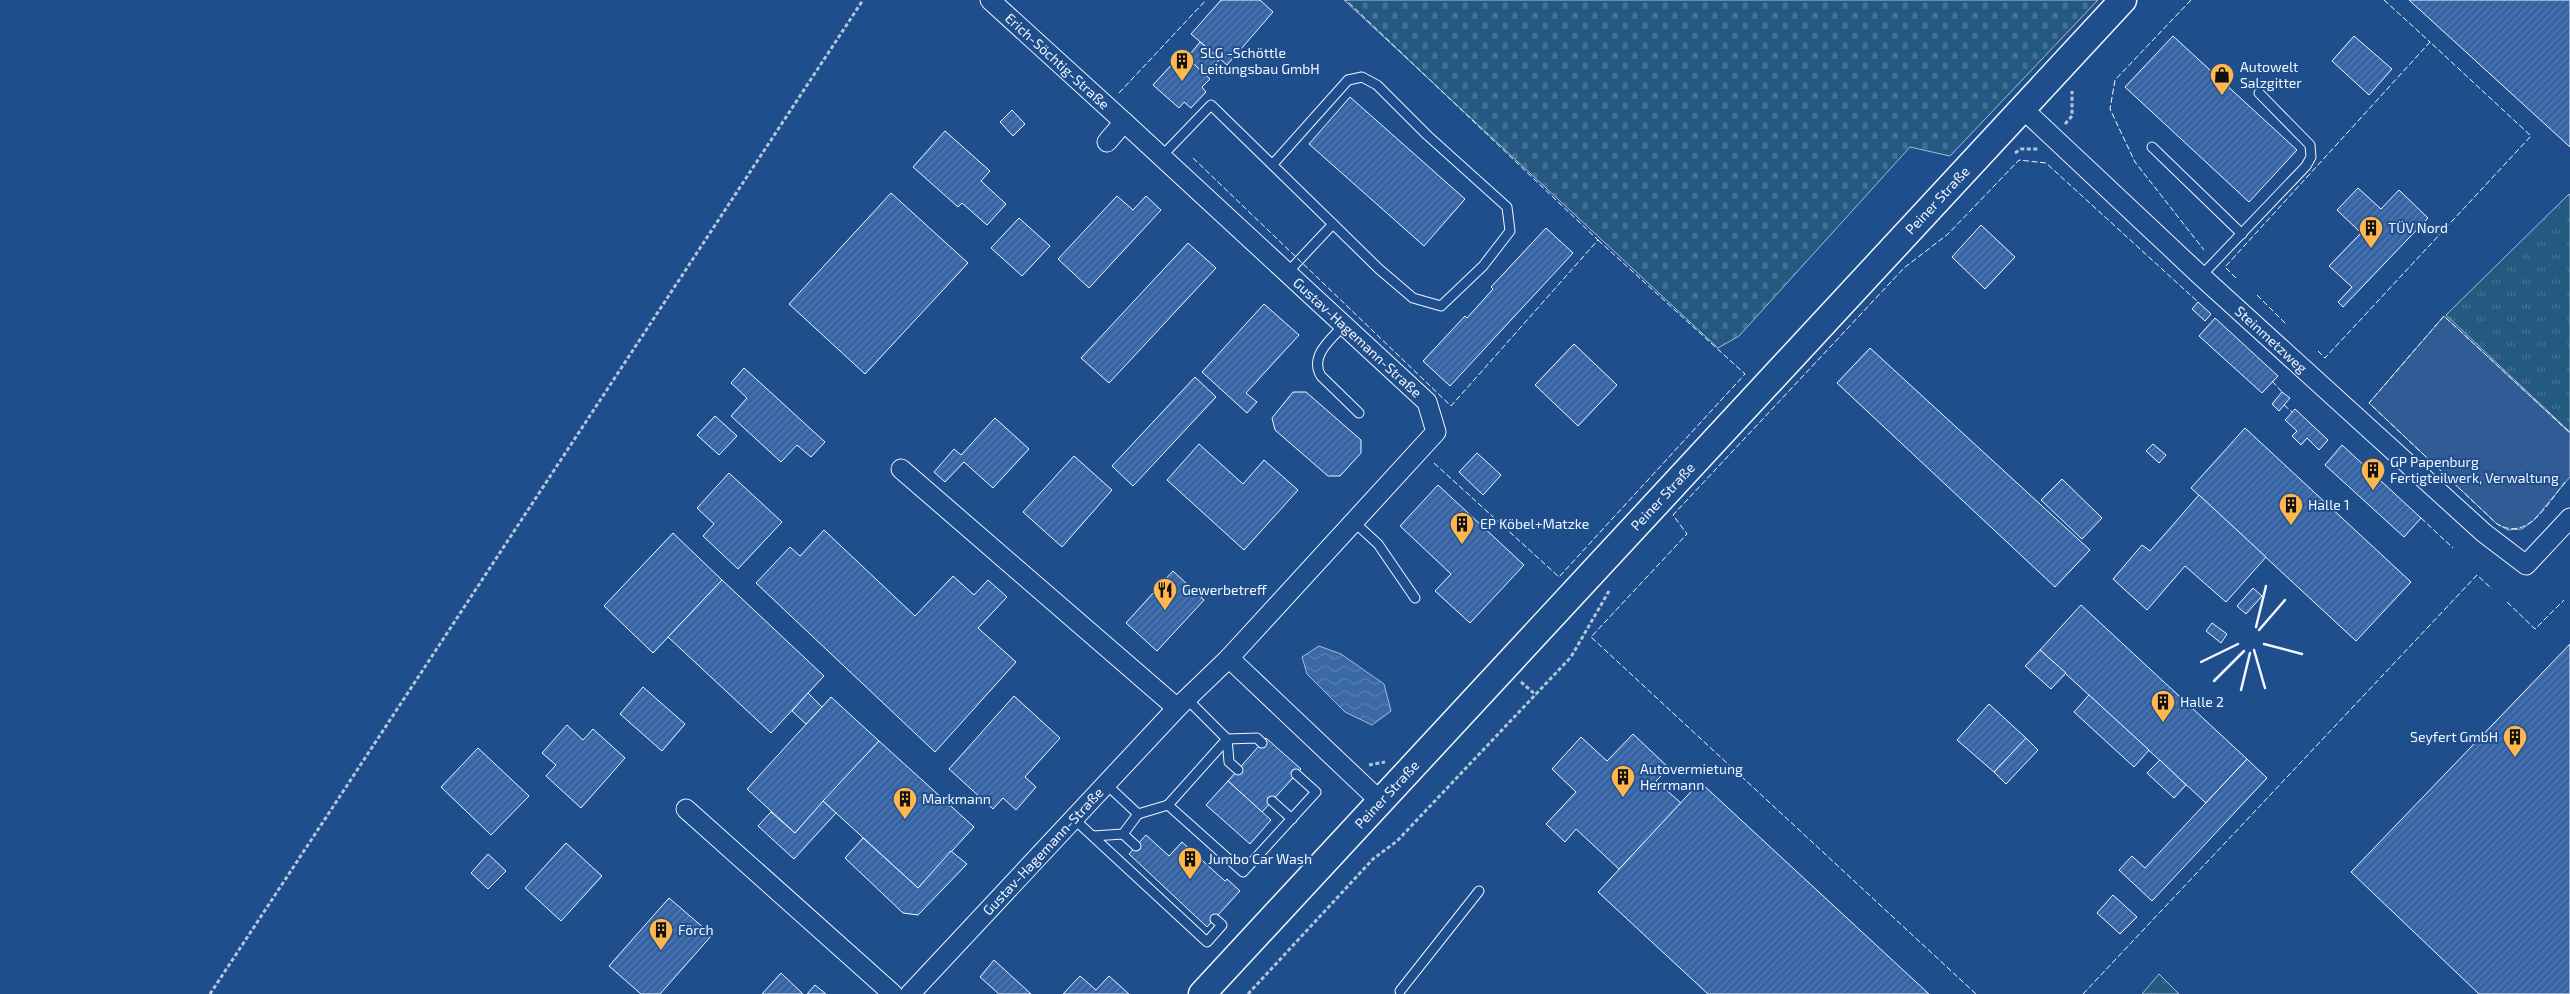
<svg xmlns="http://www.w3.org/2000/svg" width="2570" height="994" viewBox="0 0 2570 994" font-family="'Exo 2',sans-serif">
<defs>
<pattern id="grass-tufts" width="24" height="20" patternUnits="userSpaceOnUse" patternTransform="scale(1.25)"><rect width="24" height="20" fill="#245a82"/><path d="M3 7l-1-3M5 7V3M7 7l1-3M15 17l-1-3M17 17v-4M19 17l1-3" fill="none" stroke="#447295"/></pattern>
<pattern id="cemetery-stones" width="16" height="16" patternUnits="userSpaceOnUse" patternTransform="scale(1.25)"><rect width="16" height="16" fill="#245a82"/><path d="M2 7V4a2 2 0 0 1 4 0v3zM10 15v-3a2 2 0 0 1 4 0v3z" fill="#447295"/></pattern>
<pattern id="water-waves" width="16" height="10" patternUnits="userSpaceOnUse" patternTransform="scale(1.25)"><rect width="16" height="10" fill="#3b69a3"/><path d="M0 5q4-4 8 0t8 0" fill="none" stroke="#587fb1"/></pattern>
<pattern id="building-hatch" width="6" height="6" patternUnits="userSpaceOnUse" patternTransform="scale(1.25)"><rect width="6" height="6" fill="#3563a3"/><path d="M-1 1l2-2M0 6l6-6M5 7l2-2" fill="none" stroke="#537ab1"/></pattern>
</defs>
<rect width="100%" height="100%" fill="#1f4e8c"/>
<g fill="url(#grass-tufts)" stroke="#a8bbd7">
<polygon points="2569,194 2570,195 2570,432 2446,315"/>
<polygon points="2159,974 2179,994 2142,994"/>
</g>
<polygon fill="url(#cemetery-stones)" stroke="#a8bbd7" points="1344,0 2098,0 1950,156 1910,147 1739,336 1718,348"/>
<polygon fill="#305b95" stroke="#a8bbd7" points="2444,316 2570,433 2570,477 2533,521 2522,529 2508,530 2497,524 2369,403"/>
<polygon fill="url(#water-waves)" stroke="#a8bbd7" points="1319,646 1341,654 1384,684 1391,711 1372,725 1345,712 1307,674 1302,657"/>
<g fill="url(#building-hatch)" stroke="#f2f6ff">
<polygon points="1221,0 1260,0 1273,12 1227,65 1191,34"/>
<polygon points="2409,0 2570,0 2570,147"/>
<polygon points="2173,36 2297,150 2249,202 2125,87"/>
<polygon points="2354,36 2392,69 2369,95 2332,61"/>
<polygon points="1200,42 1220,59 1206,76 1186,59"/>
<polygon points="1182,53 1210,79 1202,87 1206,92 1191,108 1184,102 1179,108 1153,85"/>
<polygon points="1350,97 1465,199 1424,246 1309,144"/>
<polygon points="1012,110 1025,124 1013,136 1000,122"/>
<polygon points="945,131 990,171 981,181 1006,204 987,225 962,203 958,207 913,167"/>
<polygon points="2358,188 2381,209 2399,190 2428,218 2343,307 2338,302 2352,287 2329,266 2361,233 2337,210"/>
<polygon points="891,193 968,263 865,374 789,304"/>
<polygon points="1117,196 1133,210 1146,196 1161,210 1089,288 1058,259"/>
<polygon points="1019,218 1050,246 1022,276 991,248"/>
<polygon points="1981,225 2015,257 1985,289 1952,257"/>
<polygon points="1546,228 1573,253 1450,386 1423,361 1465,316 1467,318 1493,289 1491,287"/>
<polygon points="1188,243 1216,268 1109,383 1081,358"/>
<polygon points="2198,302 2211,314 2205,321 2192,309"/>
<polygon points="1264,304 1299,335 1246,393 1257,402 1247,413 1202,372"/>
<polygon points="2215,318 2278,376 2262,393 2199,336"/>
<polygon points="1574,344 1617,385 1578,426 1535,385"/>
<polygon points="1870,348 2090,550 2055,587 1837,383"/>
<polygon points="744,368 825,442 811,457 797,445 781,462 731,416 747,398 731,383"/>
<polygon points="1195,377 1216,397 1133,486 1112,466"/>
<polygon points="1293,392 1306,392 1361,440 1361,453 1340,476 1328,476 1275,430 1272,418"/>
<polygon points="2282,392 2290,398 2279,411 2272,404"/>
<polygon points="2295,409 2328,440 2319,450 2307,438 2301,445 2292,436 2297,431 2285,420"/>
<polygon points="715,416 737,436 719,455 697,435"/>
<polygon points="995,418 1029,449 993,488 964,462 945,482 934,472 954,449 961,455"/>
<polygon points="2245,428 2411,582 2356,641 2191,488"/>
<polygon points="1199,444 1243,484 1264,460 1298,490 1244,550 1167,480"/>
<polygon points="2153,444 2166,455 2159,463 2146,451"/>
<polygon points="2342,445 2421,518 2404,537 2325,465"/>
<polygon points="1477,453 1501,475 1483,495 1459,472"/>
<polygon points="1074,456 1112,490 1062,547 1023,512"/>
<polygon points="729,473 782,522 738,569 703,536 714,524 697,508"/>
<polygon points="2062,479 2102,518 2082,539 2041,500"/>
<polygon points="1438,485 1524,565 1470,623 1435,591 1451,574 1400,526"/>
<polygon points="2199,495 2266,557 2226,602 2185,566 2147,610 2113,579 2142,545 2150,551"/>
<polygon points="824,530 915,616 953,576 974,595 988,580 1007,597 978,628 1016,662 935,752 756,583 790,547 800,556"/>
<polygon points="673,533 722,580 653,653 604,606"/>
<polygon points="1173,571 1204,600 1157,651 1126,623"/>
<polygon points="722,580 824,676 771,733 668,637"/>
<polygon points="2253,588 2262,596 2246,614 2237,606"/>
<polygon points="2081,605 2247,759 2206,803 2040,650"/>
<polygon points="2212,623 2227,634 2221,643 2206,631"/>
<polygon points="2570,644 2570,994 2479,994 2351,872"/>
<polygon points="2040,650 2066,673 2051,689 2025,666"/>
<polygon points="643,687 685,724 662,751 620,714"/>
<polygon points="808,693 822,707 806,724 792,711"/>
<polygon points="2089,695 2149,750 2134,767 2074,712"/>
<polygon points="1014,696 1060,738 1025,777 1036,787 1016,810 1003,798 993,809 949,769"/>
<polygon points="831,697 879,741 795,833 747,789"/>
<polygon points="1989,704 2026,738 1994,772 1957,740"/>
<polygon points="567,725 583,740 593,729 625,758 581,808 546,776 556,765 542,753"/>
<polygon points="1633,734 1669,768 1656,781 1681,803 1619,869 1576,829 1565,842 1546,824 1576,792 1552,769 1581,737 1607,761"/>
<polygon points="1266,738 1301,769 1262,812 1228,781"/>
<polygon points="2026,738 2038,750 2006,784 1994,772"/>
<polygon points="879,741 974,827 918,888 823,801"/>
<polygon points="478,748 529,796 491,835 441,787"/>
<polygon points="2247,759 2267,778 2152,901 2119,870 2132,856 2145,868"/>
<polygon points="2160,760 2186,785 2174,798 2147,773"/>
<polygon points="1228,781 1271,820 1250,844 1206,805"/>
<polygon points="1700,782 1929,994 1708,994 1598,892"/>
<polygon points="823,801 836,813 794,859 758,826 771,812 795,833"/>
<polygon points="1146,835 1169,856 1182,842 1225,881 1227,879 1240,891 1207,927 1129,854"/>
<polygon points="863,838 918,888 951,851 967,864 918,915 903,913 845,858"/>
<polygon points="566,843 602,876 561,921 525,888"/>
<polygon points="488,854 506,871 488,889 471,873"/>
<polygon points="2113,895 2137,917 2120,934 2097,913"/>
<polygon points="669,898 712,935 660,994 641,994 609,966"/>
<polygon points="994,960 1031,994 999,994 980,977"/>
<polygon points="781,973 803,994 762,994"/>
<polygon points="1080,976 1096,990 1109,976 1129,994 1063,994"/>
<polygon points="815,985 826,994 807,994"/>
</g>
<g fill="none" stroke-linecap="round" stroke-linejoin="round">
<defs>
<g id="lane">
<polyline points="2152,147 2242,234"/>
<polyline points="1161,157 1211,105 1333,224 1287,273"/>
<polyline points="1273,164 1348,80 1362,77 1377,85 1427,135 1507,207 1510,231 1483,266 1441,306 1413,298 1379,269 1333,224"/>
<polyline points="2201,276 2306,166 2311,157 2310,145 2259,93"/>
<path d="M1344,325C1331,339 1309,356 1321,376L1359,413"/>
<polyline points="1354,522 1378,544 1415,598"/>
<polyline points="1187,699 1227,739 1257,738 1262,743"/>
<polyline points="1227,739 1229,762 1238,770"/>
<polyline points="1106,784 1138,814 1168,805 1243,872 1316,792 1296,774"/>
<polyline points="1272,801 1292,819"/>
<polyline points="1168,805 1227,739"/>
<polyline points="1074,819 1207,942 1222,925 1215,919"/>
<polyline points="1123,834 1136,846"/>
<polyline points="1093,836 1123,834 1138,814"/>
<polyline points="1400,991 1479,891"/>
</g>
<g id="street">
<path id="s1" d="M990,0L1124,122"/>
<path id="s2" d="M2022,108L2201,276L2484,533L2526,565L2570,518"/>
<path id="s3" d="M1107,142L1124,122L1427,402L1436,432L1229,658L1381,802"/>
<polyline points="901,469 1177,708"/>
<polyline points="686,809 893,994"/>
<path id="s4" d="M910,994L1177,708L1229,658"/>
</g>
<g id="secondary">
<path id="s5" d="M1202,994L2123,0"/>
</g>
</defs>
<use href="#lane" stroke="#f2f6ff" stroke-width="11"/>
<use href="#street" stroke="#f2f6ff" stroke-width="21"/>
<use href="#secondary" stroke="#f2f6ff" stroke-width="29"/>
<g stroke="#b3c4dc" stroke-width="3" stroke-dasharray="4 2.5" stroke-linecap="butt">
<polyline points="2065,124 2072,116 2072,91"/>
<polyline points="2015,153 2021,149 2038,149"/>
<polyline points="1521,682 1536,695"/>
<polyline points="1369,765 1385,762"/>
<polyline points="210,994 863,0"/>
<polyline points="1248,994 1373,859 1397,841 1571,657 1609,591"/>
</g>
<use href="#lane" stroke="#1f4e8c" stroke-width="9"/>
<use href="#street" stroke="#1f4e8c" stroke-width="19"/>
<use href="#secondary" stroke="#1f4e8c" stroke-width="26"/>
<g stroke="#f2f6ff" stroke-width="1" stroke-dasharray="6 2.5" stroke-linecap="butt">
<polyline points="2191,0 2115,80 2110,109 2135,162 2204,250"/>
<polyline points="2384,0 2430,42"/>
<polyline points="1119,93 1206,0"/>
<polyline points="1193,158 1451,406 1598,240 1346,0"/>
<polyline points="2236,278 2225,267 2430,42 2531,136 2325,358 2318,351"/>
<polyline points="2257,295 2286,324"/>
<polyline points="2272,381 2282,392"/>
<polyline points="2284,405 2292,412"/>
<polyline points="1434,463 1559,577 1745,374 1598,240"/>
<path d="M2565,482C2547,504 2528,542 2497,524L2369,403L2444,316L2570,433"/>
<polyline points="2421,518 2453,548"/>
<polyline points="2507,602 2535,629 2564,600"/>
<polyline points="1976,994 1591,637 1687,534 1673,515 1904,268 1948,234 2019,160 2046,163 2198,302"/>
<polyline points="2083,994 2477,575 2492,589"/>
</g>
<g stroke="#f2f6ff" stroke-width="2.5">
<polyline points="2256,627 2266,586"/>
<polyline points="2259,630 2285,600"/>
<polyline points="2264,644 2302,654"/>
<polyline points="2254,650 2265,688"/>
<polyline points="2201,662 2238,644"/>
<polyline points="2214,681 2244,651"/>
<polyline points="2241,690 2250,653"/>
</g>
</g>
<defs>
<symbol id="building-pin" viewBox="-11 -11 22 30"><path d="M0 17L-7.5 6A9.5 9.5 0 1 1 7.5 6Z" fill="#ffb74d" stroke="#1f4e8c"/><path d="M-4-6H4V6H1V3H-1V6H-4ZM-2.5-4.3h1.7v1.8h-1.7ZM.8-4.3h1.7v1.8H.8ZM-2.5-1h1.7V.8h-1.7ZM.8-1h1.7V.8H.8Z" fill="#111"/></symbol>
<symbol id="shop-pin" viewBox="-11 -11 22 30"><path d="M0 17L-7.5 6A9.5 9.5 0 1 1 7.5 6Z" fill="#ffb74d" stroke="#1f4e8c"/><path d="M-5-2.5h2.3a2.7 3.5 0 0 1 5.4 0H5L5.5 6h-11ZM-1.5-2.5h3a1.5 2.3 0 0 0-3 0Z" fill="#111"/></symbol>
<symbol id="restaurant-pin" viewBox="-11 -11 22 30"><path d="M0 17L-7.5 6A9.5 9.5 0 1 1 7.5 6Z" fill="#ffb74d" stroke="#1f4e8c"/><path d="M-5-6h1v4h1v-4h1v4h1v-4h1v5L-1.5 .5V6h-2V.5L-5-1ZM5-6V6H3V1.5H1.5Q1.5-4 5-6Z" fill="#111"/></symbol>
</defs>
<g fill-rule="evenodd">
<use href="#building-pin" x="1168" y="47" width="28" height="38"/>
<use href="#shop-pin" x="2208" y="61" width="28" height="38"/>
<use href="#building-pin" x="2357" y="214" width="28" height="38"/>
<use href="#building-pin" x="2359" y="456" width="28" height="38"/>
<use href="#building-pin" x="2277" y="491" width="28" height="38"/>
<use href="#building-pin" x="1448" y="510" width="28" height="38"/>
<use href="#restaurant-pin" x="1151" y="576" width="28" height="38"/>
<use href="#building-pin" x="2149" y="688" width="28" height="38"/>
<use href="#building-pin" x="2501" y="723" width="28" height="38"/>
<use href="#building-pin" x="1609" y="763" width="28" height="38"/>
<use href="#building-pin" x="891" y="785" width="28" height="38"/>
<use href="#building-pin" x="1176" y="845" width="28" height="38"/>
<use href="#building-pin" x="647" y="916" width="28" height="38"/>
</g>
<g text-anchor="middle" stroke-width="4" stroke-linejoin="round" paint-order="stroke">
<g font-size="14" fill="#f2f6ff" stroke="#1f4e8c" text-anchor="start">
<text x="1200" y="58">SLG -Schöttle<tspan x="1200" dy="16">Leitungsbau GmbH</tspan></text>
<text x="2240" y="72">Autowelt<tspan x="2240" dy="16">Salzgitter</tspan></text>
<text x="2388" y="233">TÜV Nord</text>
<text x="2390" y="467">GP Papenburg<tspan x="2390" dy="16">Fertigteilwerk, Verwaltung</tspan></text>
<text x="2308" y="510">Halle 1</text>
<text x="1480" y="529">EP Köbel+Matzke</text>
<text x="1182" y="595">Gewerbetreff</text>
<text x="2180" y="707">Halle 2</text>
<text x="2498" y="742" text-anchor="end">Seyfert GmbH</text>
<text x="1640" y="774">Autovermietung<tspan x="1640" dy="16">Herrmann</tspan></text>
<text x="922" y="804">Markmann</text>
<text x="1208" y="864">Jumbo Car Wash</text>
<text x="678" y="935">Förch</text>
</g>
<g font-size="14" fill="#f2f6ff" stroke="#1f4e8c">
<text dy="5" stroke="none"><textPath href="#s1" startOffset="91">Erich-Söchtig-Straße</textPath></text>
<text dy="5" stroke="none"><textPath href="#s5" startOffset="1082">Peiner Straße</textPath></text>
<text dy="5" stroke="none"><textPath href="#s3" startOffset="344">Gustav-Hagemann-Straße</textPath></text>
<text dy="5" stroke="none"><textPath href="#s2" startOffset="340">Steinmetzweg</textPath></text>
<text dy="5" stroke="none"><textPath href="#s5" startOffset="678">Peiner Straße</textPath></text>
<text dy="5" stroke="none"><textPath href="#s5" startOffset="272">Peiner Straße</textPath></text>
<text dy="5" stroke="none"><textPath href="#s4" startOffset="195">Gustav-Hagemann-Straße</textPath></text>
</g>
</g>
</svg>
